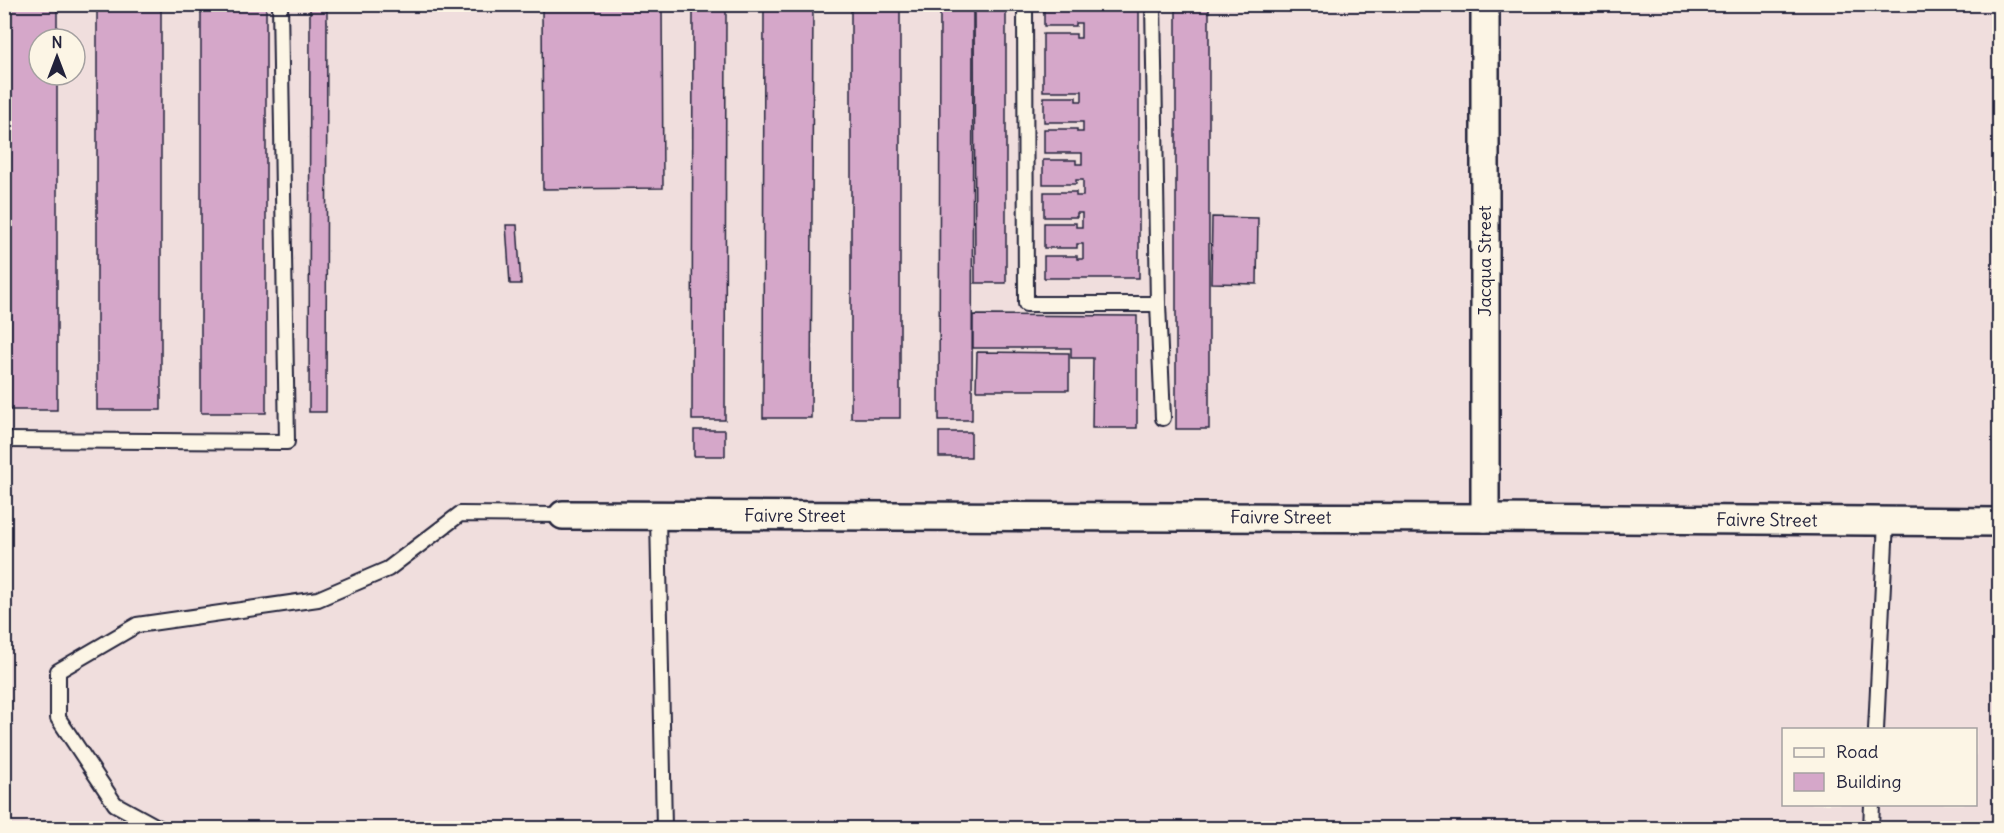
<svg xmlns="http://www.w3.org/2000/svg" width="2004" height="833" viewBox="0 0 2004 833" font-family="Delius,sans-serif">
<rect width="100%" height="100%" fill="#fcf5e5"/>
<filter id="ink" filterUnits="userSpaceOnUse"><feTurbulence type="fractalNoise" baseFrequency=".0167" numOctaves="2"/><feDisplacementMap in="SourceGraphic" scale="12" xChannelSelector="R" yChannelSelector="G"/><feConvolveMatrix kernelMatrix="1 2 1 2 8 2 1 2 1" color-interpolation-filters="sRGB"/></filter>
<g filter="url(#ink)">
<path fill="#f0dedd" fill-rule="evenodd" d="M5,5H1999V828H5ZM39,39H75V75H39ZM1784,730H1976V804H1784Z"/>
<g fill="#d5a7c9" stroke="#22223b" stroke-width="1.5">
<polygon points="4,4 57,4 57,39 39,39 39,75 57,75 57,410 4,410"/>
<rect x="97" y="4" width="64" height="406"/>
<rect x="201" y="4" width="65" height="409"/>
<polygon points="310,4 327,4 326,412 309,412"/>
<polygon points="542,4 662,4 663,188 543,189"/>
<polygon points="693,4 726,4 725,420 692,420"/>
<polygon points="764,4 813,4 811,418 763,418"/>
<rect x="851" y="4" width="49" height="414"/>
<polygon points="940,4 973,4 972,420 939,420"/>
<polygon points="974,4 1006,4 1006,283 975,283"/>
<polygon points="1044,4 1139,4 1139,278 1044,278 1044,256 1077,256 1077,259 1083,259 1083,244 1077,244 1077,248 1044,248 1044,223 1076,223 1076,227 1082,227 1082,213 1077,213 1077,217 1044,217 1044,192 1076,192 1076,196 1083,196 1083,180 1076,180 1076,184 1043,184 1043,160 1076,160 1076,164 1082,164 1082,153 1044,153 1044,129 1077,129 1077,132 1083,132 1083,122 1044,122 1044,97 1076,97 1076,101 1082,101 1082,91 1043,91 1043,34 1076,34 1076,38 1081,38 1081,23 1076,23 1076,26 1044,26"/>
<rect x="1176" y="4" width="33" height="425"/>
<polygon points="1212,217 1258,218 1257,284 1211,283"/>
<polygon points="506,225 517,225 521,284 510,284"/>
<polygon points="973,315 1137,316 1137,428 1092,428 1093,358 1071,358 1071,348 973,348"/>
<polygon points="977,352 1069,353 1069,390 976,390"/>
<rect x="694" y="430" width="31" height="26"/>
<rect x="939" y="432" width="32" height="25"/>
</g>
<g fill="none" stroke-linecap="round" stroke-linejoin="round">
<defs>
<g id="service">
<polyline points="1025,4 1026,304 1158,304 1153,4"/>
<polyline points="1158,304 1163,418"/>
<polyline points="4,440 287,442 280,4"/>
<polyline points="658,515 664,828"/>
<polyline points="1876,730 1886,521"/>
<polyline points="159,828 115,804 58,718 58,671 137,625 318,599 388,569 460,514 563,515"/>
<polyline points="1871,828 1872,804"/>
</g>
<g id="minor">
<polyline points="1485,4 1485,518"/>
<path id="s1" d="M563,515L1485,518L2000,522"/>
</g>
</defs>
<use href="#service" stroke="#22223b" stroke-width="18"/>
<use href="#minor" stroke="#22223b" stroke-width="32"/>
<use href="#service" stroke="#fcf5e5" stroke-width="14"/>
<use href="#minor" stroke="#fcf5e5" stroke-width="27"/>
</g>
</g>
<g text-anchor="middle" stroke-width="4.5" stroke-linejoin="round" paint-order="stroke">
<g font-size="18" fill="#22223b" stroke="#fcf5e5">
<text transform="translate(1485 261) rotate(-90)" y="6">Jacqua Street</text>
<text dy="6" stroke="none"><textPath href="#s1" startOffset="232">Faivre Street</textPath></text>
<text dy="6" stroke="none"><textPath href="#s1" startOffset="718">Faivre Street</textPath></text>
<text dy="6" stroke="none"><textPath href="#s1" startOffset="1204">Faivre Street</textPath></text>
</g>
</g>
<rect width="2004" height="833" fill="none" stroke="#fcf5e5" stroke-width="24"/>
<rect x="12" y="12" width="1980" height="809" fill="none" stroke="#22223b" stroke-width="2" filter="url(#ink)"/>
<rect x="1782" y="728" width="195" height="78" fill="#fcf5e5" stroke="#a5a1a1" stroke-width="1.5"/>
<rect x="1794" y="748" width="30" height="9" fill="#fcf5e5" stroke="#a5a1a1" stroke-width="1.5"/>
<text x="1836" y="758" font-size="18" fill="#22223b">Road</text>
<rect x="1794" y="773" width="30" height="18" fill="#d5a7c9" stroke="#a5a1a1" stroke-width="1.5"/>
<text x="1836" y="788" font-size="18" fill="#22223b">Building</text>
<g transform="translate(57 57)"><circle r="28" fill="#fcf5e5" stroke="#a5a1a1" stroke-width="1.5"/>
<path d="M0-4.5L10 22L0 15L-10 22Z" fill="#22223b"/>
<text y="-9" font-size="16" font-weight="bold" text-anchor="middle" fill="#22223b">N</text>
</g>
</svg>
